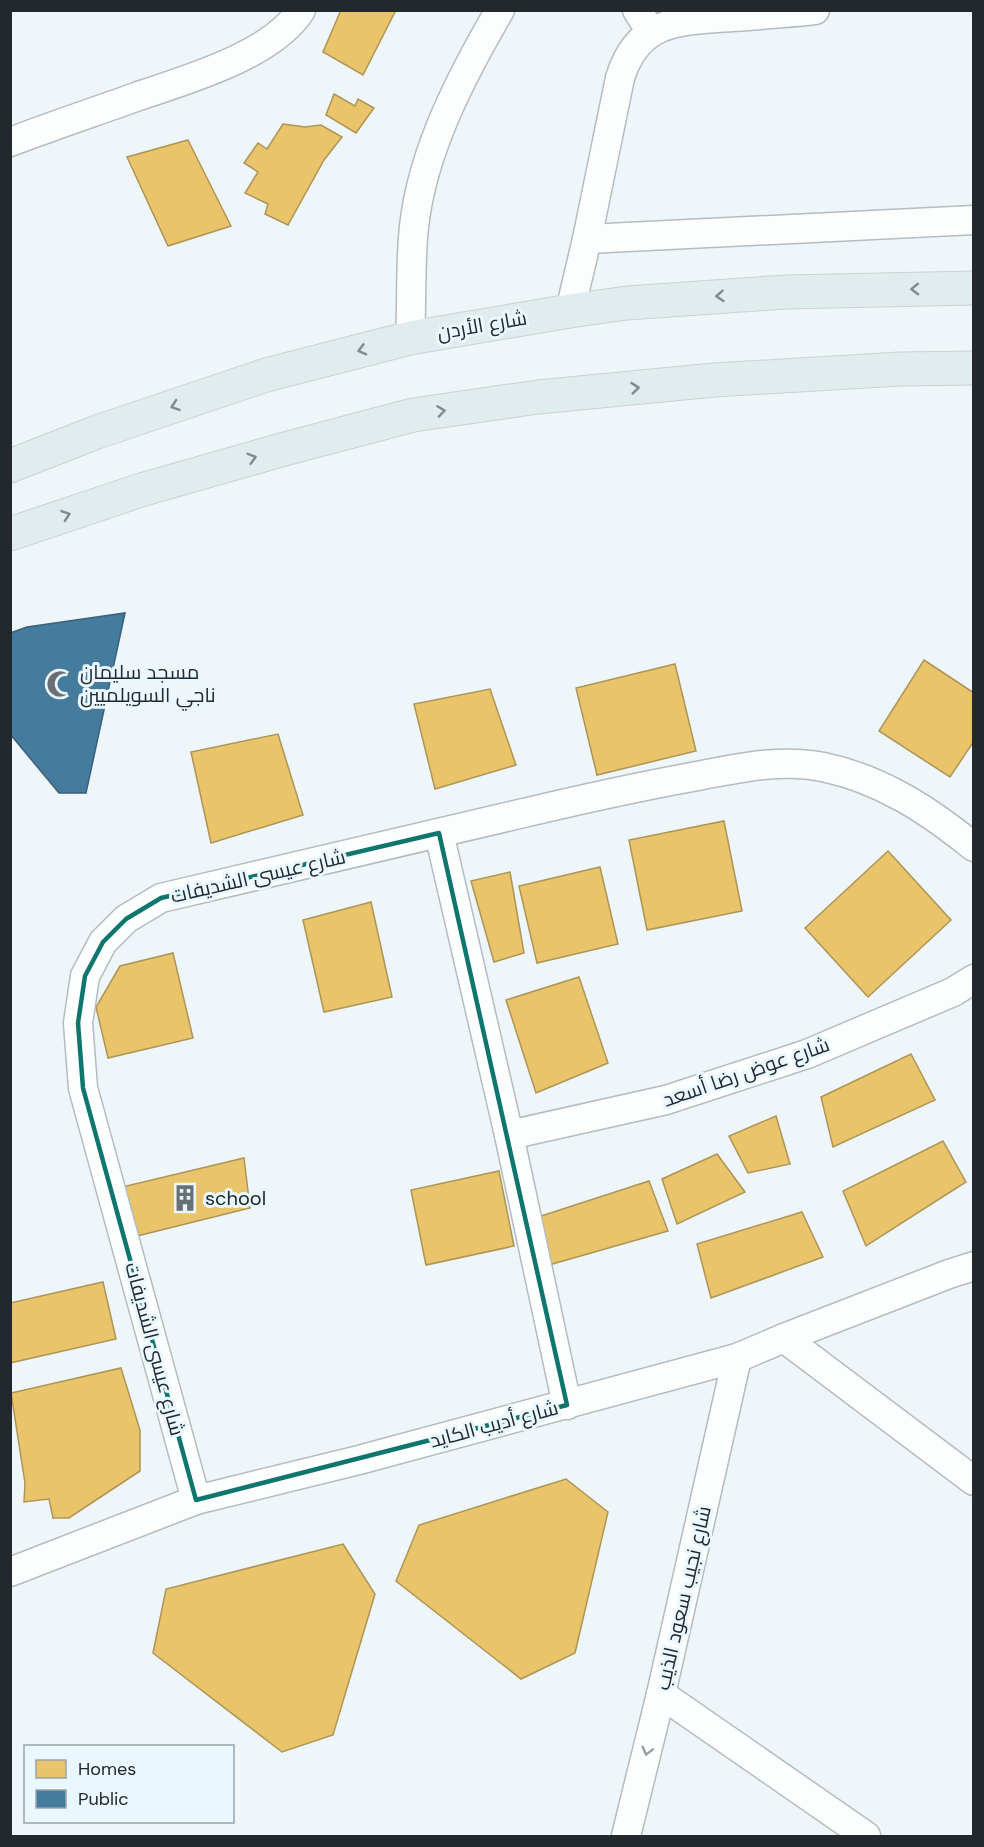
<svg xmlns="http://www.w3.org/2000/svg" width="984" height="1847" viewBox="0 0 984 1847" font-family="'DM Sans',Cairo,sans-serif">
<rect width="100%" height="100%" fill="#eef6f9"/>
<g fill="#e9c46a" stroke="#ad9557" stroke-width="1.5">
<polygon points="341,10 396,10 363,75 323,52"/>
<polygon points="334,94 355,106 358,99 374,108 356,133 326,115"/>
<polygon points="283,124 305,127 321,125 342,137 324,160 288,225 265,214 268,204 245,193 258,172 244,163 258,143 267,149"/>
<polygon points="188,140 231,226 168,246 127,157"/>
<polygon points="924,660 974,693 974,741 950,777 879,731"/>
<polygon points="675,664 696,751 597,775 576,688"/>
<polygon points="490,689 516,765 435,789 414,704"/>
<polygon points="278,734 303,815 211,843 191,752"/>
<polygon points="724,821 742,911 647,930 629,840"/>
<polygon points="888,851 951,920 868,997 805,928"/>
<polygon points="600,867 618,944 537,963 519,886"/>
<polygon points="510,872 524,953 494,962 471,881"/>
<polygon points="371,902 392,997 324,1012 303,920"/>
<polygon points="173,953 193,1038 108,1058 96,1007 120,966"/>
<polygon points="579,977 608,1063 536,1093 506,1000"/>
<polygon points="911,1054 935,1100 833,1147 821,1097"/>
<polygon points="776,1116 790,1164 748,1173 729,1136"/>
<polygon points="943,1141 966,1182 866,1246 843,1191"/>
<polygon points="717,1154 745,1192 677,1224 662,1179"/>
<polygon points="244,1158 250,1208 133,1237 118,1188"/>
<polygon points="499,1171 514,1246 426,1265 411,1190"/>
<polygon points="649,1181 668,1231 549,1265 538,1217"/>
<polygon points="802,1212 823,1257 711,1298 697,1244"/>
<polygon points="103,1282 116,1339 10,1363 10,1303"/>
<polygon points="121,1368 140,1430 140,1471 69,1518 53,1518 49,1499 24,1502 25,1483 11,1393"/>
<polygon points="566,1479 608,1512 575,1653 521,1679 396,1581 419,1525"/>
<polygon points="343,1544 375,1594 333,1735 282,1752 153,1653 166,1589"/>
</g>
<polygon fill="#457b9d" stroke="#3a627b" stroke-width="1.5" points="125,613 86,793 59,793 10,734 10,633 27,627"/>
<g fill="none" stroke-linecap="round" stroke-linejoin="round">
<defs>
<g id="minor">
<polyline points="637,10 651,32"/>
<path d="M10,142C52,126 94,112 136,97C185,80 272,56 301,10"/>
<polyline points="587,239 974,220"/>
<path d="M570,311L587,239L620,78C638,19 679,21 732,17C760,15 787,13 815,10"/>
<path d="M410,338C412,301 410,263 414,227C422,151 462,75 500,10"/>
<polyline points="439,833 509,1135 567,1405"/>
<polyline points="509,1135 666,1100 807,1054 953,992 974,979"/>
<polyline points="784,1338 974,1481"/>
<path d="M196,1500L83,1088L78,1023L85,976L103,942L126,919L161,898C284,870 406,841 528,812C583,799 637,787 692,777C735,769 780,758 823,767C881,779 928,810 974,847"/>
<polyline points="10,1572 196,1500 359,1460 737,1358 784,1338 949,1274 974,1266"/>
<polyline points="661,1694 866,1836"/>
<polyline points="626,1836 661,1694 737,1358"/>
</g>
<g id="trunk">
<polyline points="10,466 97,432 266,375 410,338 570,311 627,303 786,292 974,288"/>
<polyline points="10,534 141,490 281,450 413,415 538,397 714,380 900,369 974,368"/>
</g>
</defs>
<use href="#minor" stroke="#b5bcbf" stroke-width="31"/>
<use href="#trunk" stroke="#ccd1d2" stroke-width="35"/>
<use href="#minor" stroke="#fcfefe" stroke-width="28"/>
<use href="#trunk" stroke="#e0eced" stroke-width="33"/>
</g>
<defs><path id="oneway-chevron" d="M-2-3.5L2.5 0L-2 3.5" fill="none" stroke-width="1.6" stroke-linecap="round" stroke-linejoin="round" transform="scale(1.5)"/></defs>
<g stroke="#818a8c">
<use href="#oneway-chevron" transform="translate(915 289) rotate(179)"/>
<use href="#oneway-chevron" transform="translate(720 296) rotate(176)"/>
<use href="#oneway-chevron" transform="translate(362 350) rotate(165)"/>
<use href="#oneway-chevron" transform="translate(635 388) rotate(-6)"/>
<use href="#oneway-chevron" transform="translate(175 406) rotate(161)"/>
<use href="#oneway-chevron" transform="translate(441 411) rotate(-8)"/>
<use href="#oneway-chevron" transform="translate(252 458) rotate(-16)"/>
<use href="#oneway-chevron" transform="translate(66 515) rotate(-19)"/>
</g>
<use stroke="#9a9ea0" href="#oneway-chevron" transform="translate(647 1751) rotate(104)"/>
<path fill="none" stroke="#0f766e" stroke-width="4.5" stroke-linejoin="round" d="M439,833L567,1405L196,1500L83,1088L78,1023L85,976L103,942L126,919L161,898Z"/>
<defs>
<symbol id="mosque-bare" viewBox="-9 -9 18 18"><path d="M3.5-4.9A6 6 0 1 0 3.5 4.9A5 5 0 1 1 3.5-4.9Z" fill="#697074" stroke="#e9f7fe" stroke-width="2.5" paint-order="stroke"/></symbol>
<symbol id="building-bare" viewBox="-9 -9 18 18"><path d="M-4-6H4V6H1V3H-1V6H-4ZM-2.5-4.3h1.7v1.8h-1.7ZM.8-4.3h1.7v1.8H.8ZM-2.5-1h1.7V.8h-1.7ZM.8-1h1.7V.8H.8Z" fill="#697074" stroke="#e9f7fe" stroke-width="2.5" paint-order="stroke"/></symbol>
</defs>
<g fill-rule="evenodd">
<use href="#mosque-bare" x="41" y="665" width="38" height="38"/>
<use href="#building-bare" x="166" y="1179" width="38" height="38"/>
</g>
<g text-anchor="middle" stroke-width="6" stroke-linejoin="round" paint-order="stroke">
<g font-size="20" fill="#22282c" stroke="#e9f7fe">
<text transform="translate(482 325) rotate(-10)" y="7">شارع الأردن</text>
<text transform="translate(258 876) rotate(-13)" y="7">شارع عيسى الشديفات</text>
<text transform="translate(746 1072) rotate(-19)" y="7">شارع عوض رضا أسعد</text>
<text transform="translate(155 1349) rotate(75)" y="7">شارع عيسى الشديفات</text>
<text transform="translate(494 1424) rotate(-15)" y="7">شارع أديب الكايد</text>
<text transform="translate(683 1598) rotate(-77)" y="7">شارع نجيب سعود الذيب</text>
</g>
<g font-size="20" fill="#22282c" stroke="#e9f7fe" text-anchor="start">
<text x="80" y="679">مسجد سليمان<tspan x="80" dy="23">ناجي السويلميين</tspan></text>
<text x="205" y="1205">school</text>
</g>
</g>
<rect width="984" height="1847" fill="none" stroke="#22282c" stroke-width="24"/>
<rect x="24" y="1745" width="210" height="78" fill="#e9f7fe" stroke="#99a4aa" stroke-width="1.5"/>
<rect x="36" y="1760" width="30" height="18" fill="#e9c46a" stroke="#99a4aa" stroke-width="1.5"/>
<text x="78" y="1775" font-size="18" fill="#22282c">Homes</text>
<rect x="36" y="1790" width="30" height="18" fill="#457b9d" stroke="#99a4aa" stroke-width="1.5"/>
<text x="78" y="1805" font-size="18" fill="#22282c">Public</text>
</svg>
